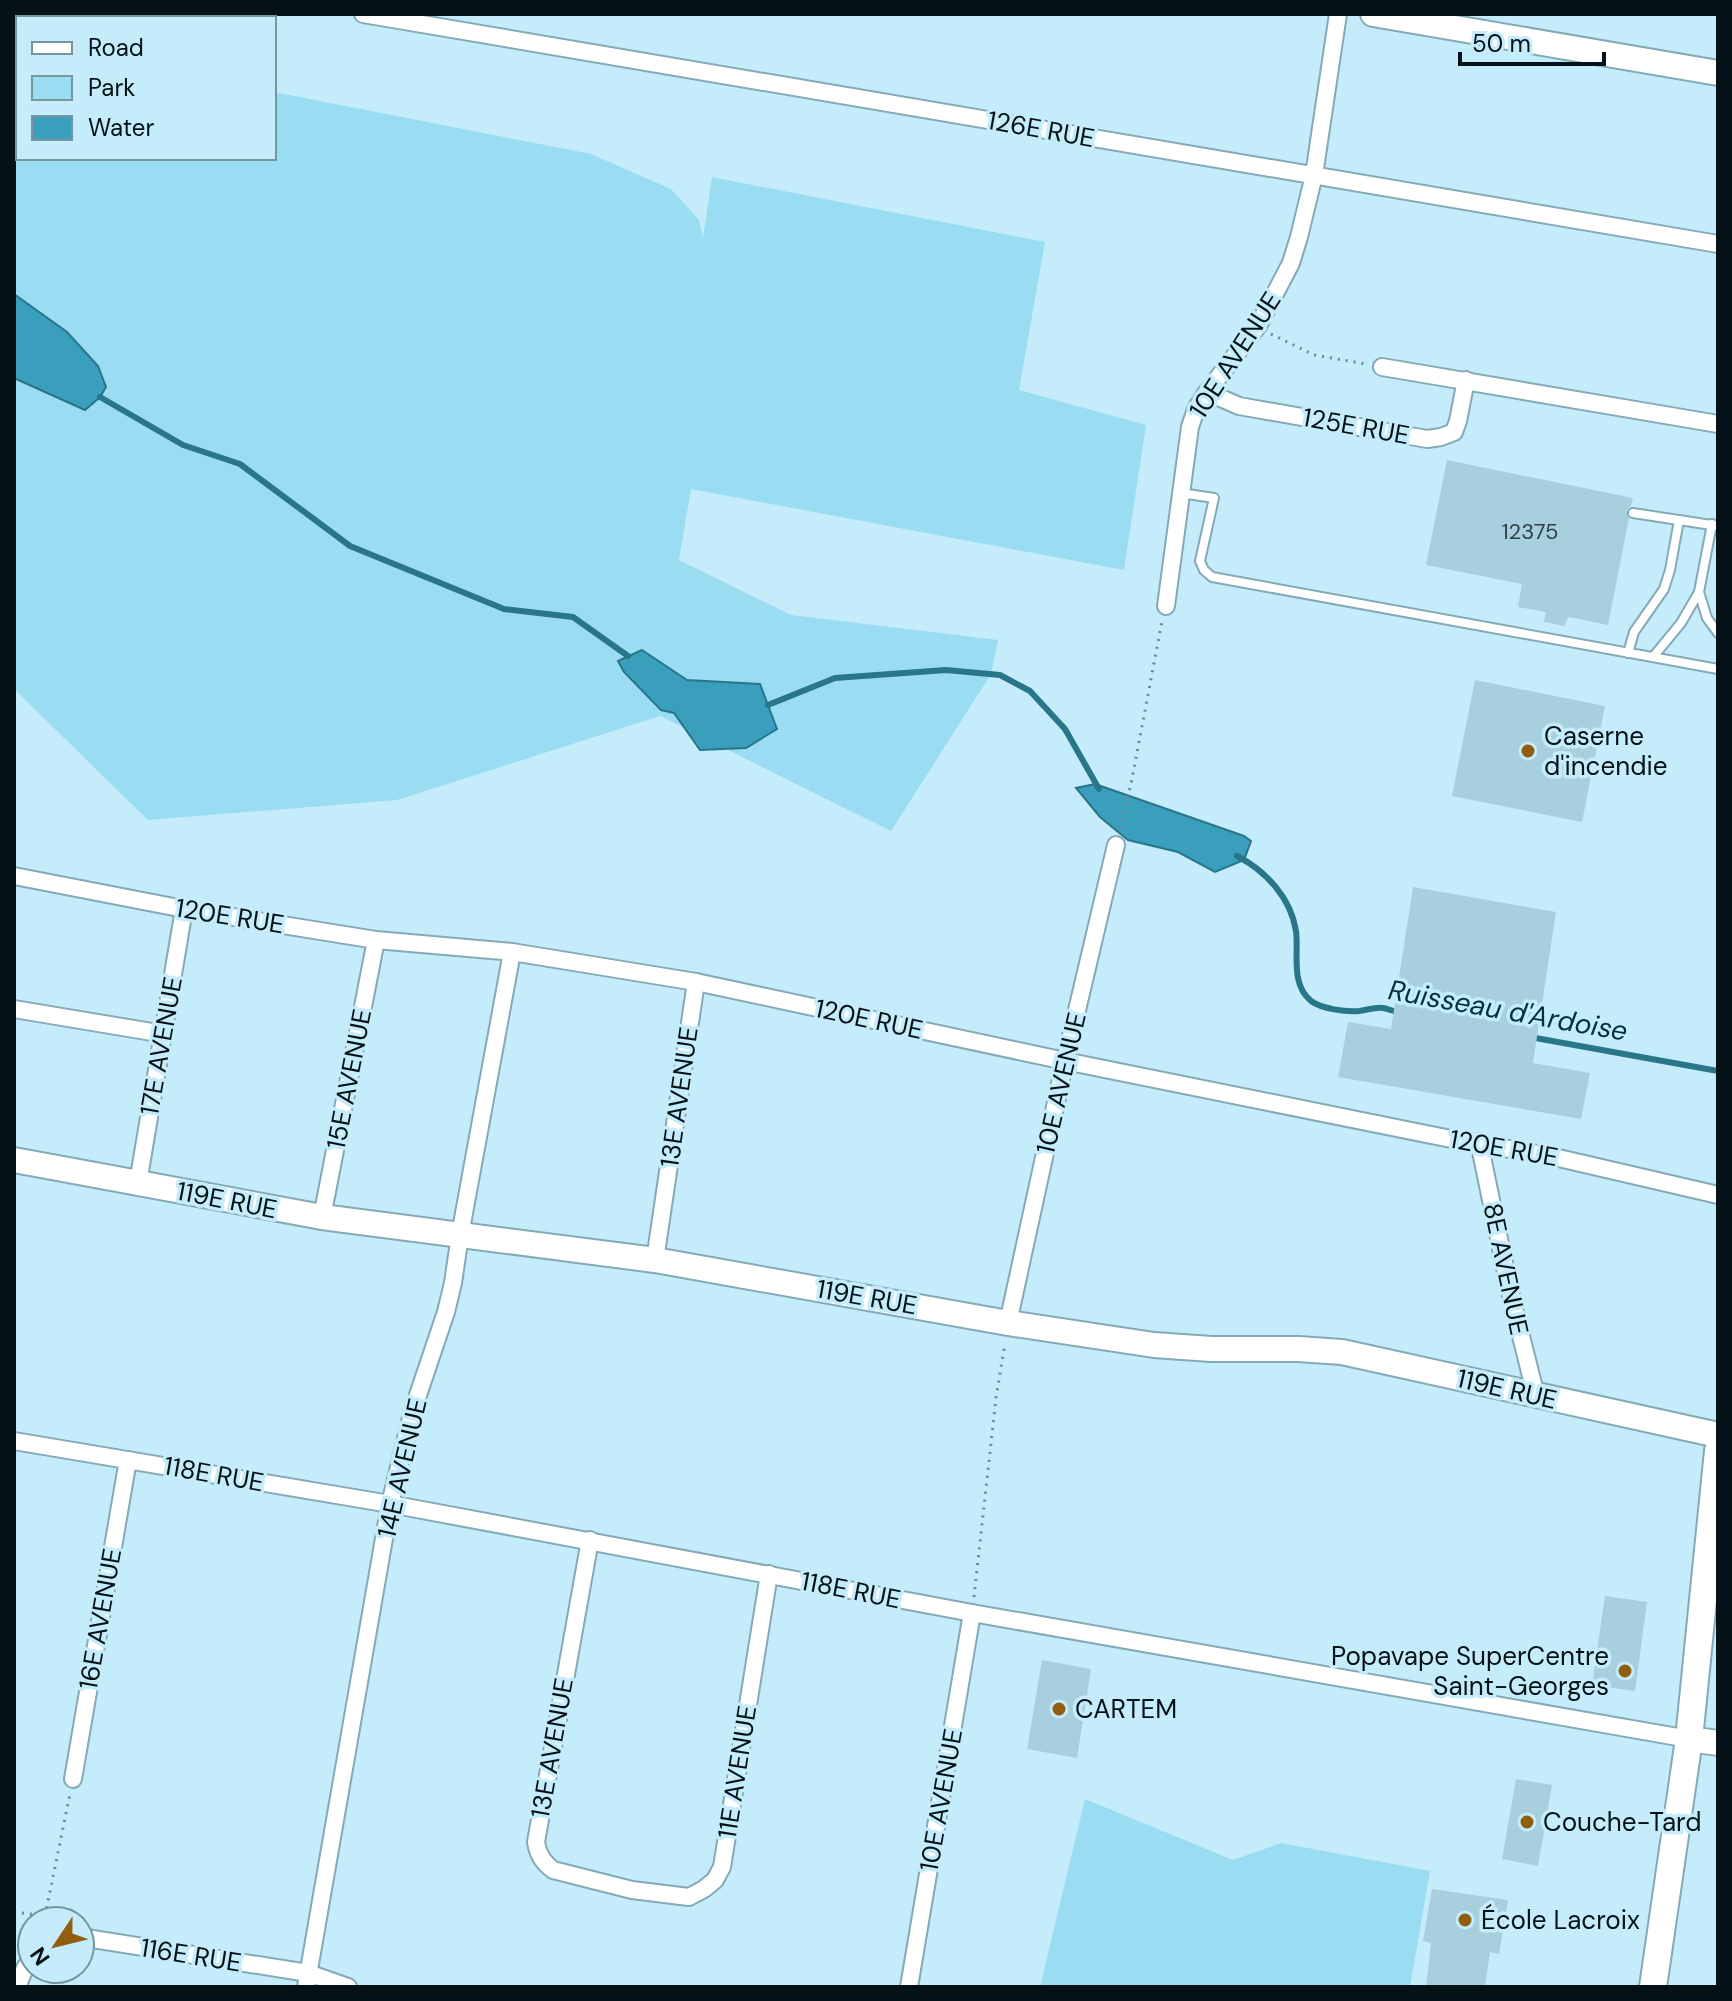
<svg xmlns="http://www.w3.org/2000/svg" width="1732" height="2001" viewBox="0 0 1732 2001" font-family="'DM Sans',sans-serif">
<rect width="100%" height="100%" fill="#c5ecfa"/>
<g fill="#9adcf2">
<polygon points="14,14 46,14 45,18 18,18 18,158 274,158 274,92 591,154 671,189 699,220 703,238 712,177 1045,242 1019,390 1146,425 1124,570 691,489 679,560 791,615 998,640 991,674 891,831 726,749 760,684 687,680 642,650 674,713 685,728 660,716 397,800 148,820 14,689 14,378 85,410 98,366 67,332 14,294"/>
<polygon points="1085,1799 1233,1860 1281,1843 1430,1871 1410,1987 1040,1987"/>
</g>
<g fill="#399fbc" stroke="#29758a" stroke-width="2">
<polygon points="14,294 67,332 98,366 106,387 100,397 85,410 14,378"/>
<polygon points="642,650 687,680 760,684 777,729 746,748 700,750 674,713 661,710 624,672 618,661"/>
<polygon points="1095,784 1244,836 1251,841 1244,860 1215,872 1178,852 1128,840 1100,817 1076,788"/>
</g>
<g fill="none" stroke-linecap="round" stroke-linejoin="round">
<g stroke="#29758a" stroke-width="6">
<polyline points="100,397 183,445 240,464 350,546 504,609 573,617 628,656"/>
<polyline points="768,705 835,678 946,670 1000,675 1030,691 1065,729 1099,789"/>
<path d="M1237,856C1266,871 1291,898 1296,931C1299,953 1290,984 1311,1001C1322,1009 1346,1012 1359,1011C1367,1010 1376,1007 1383,1008C1389,1009 1395,1012 1401,1013"/>
<polyline points="1530,1037 1718,1071"/>
</g>
</g>
<g fill="#a8cfdd">
<polygon points="1447,460 1633,498 1631,506 1626,511 1629,518 1608,625 1569,617 1564,626 1544,622 1546,612 1518,607 1522,584 1426,565"/>
<polygon points="1475,680 1605,706 1582,822 1452,796"/>
<polygon points="1413,887 1556,912 1533,1063 1590,1073 1581,1119 1338,1077 1348,1022 1391,1029"/>
<polygon points="1605,1596 1647,1602 1635,1691 1592,1685"/>
<polygon points="1042,1660 1091,1669 1077,1758 1027,1749"/>
<polygon points="1516,1779 1552,1785 1538,1866 1502,1859"/>
<polygon points="1432,1889 1508,1900 1499,1954 1490,1952 1485,1987 1426,1987 1431,1943 1423,1941"/>
</g>
<g fill="none" stroke-linecap="round" stroke-linejoin="round">
<defs>
<g id="lane">
<polyline points="1181,493 1214,498 1200,561 1204,570 1212,577 1718,669"/>
<polyline points="1633,513 1718,526"/>
<polyline points="1699,592 1707,618 1718,633"/>
<polyline points="1628,653 1634,632 1664,589 1670,570 1679,520"/>
<polyline points="1653,657 1681,623 1699,592 1712,524"/>
</g>
<g id="street">
<polyline points="363,14 1718,244"/>
<polyline points="1382,367 1718,424"/>
<polyline points="1207,392 1239,406 1427,439 1441,437 1454,432 1458,421 1466,380"/>
<polyline points="1166,606 1190,427 1196,409 1207,392 1258,326 1291,263 1299,237 1314,175 1338,14"/>
<polyline points="14,876 184,909 376,940 512,952 696,982 1065,1061 1451,1139 1550,1156 1718,1195"/>
<polyline points="14,1009 164,1034"/>
<polyline points="1479,1142 1510,1292 1536,1396"/>
<polyline points="138,1183 184,909"/>
<polyline points="322,1217 376,940"/>
<polyline points="655,1260 696,982"/>
<polyline points="1008,1323 1065,1061 1116,845"/>
<polyline points="14,1441 390,1504 972,1613 1689,1739"/>
<path d="M590,1540L536,1842C538,1855 543,1862 553,1870L632,1890L689,1897L704,1889L715,1880L722,1867L769,1574"/>
<polyline points="73,1779 128,1460"/>
<polyline points="80,1937 308,1973 348,1987"/>
<polyline points="17,1987 25,1968 32,1958"/>
<polyline points="306,1987 390,1504 413,1410 446,1312 453,1283 460,1235 512,952"/>
<polyline points="909,1987 972,1613"/>
</g>
<g id="secondary">
<polyline points="1373,14 1718,73"/>
<polyline points="14,1160 322,1217 655,1260 1008,1323 1154,1345 1211,1349 1298,1349 1342,1352 1718,1435"/>
<polyline points="1689,1739 1718,1743"/>
</g>
<polyline id="primary" points="1653,1987 1689,1739 1718,1451"/>
</defs>
<use href="#lane" stroke="#84aab7" stroke-width="12"/>
<use href="#street" stroke="#84aab7" stroke-width="20"/>
<use href="#secondary" stroke="#84aab7" stroke-width="28"/>
<use href="#primary" stroke="#84aab7" stroke-width="30"/>
<g stroke="#6c8892" stroke-width="3" stroke-dasharray="2 6" stroke-linecap="butt">
<polyline points="1271,334 1314,355 1366,364"/>
<polyline points="1120,829 1131,784 1162,621"/>
<polyline points="974,1597 996,1398 1005,1343"/>
<polyline points="14,1912 45,1916 51,1921"/>
<polyline points="45,1916 70,1794"/>
</g>
<use href="#lane" stroke="#fff" stroke-width="8"/>
<use href="#street" stroke="#fff" stroke-width="16"/>
<use href="#secondary" stroke="#fff" stroke-width="24"/>
<use href="#primary" stroke="#fff" stroke-width="26"/>
</g>
<g fill="#905e0e" stroke="#c5ecfa" stroke-width="3">
<circle cx="1528" cy="751" r="8"/>
<circle cx="1625" cy="1671" r="8"/>
<circle cx="1059" cy="1709" r="8"/>
<circle cx="1527" cy="1822" r="8"/>
<circle cx="1465" cy="1920" r="8"/>
</g>
<g text-anchor="middle" stroke-width="7" stroke-linejoin="round" paint-order="stroke">
<g font-size="22" fill="#2d4148">
<text x="1530" y="539">12375</text>
</g>
<g font-size="26" fill="#041217" stroke="#c5ecfa">
<text transform="translate(1041 129) rotate(10)" y="9">126E RUE</text>
<text transform="translate(1235 355) rotate(-57)" y="9">10E AVENUE</text>
<text transform="translate(1356 426) rotate(10)" y="9">125E RUE</text>
<text transform="translate(230 916) rotate(9)" y="9">120E RUE</text>
<text transform="translate(869 1019) rotate(12)" y="9">120E RUE</text>
<text transform="translate(161 1046) rotate(-80)" y="9">17E AVENUE</text>
<text transform="translate(349 1079) rotate(-79)" y="9">15E AVENUE</text>
<text transform="translate(1061 1083) rotate(-77)" y="9">10E AVENUE</text>
<text transform="translate(679 1097) rotate(-82)" y="9">13E AVENUE</text>
<text transform="translate(1504 1148) rotate(10)" y="9">120E RUE</text>
<text transform="translate(227 1200) rotate(11)" y="9">119E RUE</text>
<text transform="translate(1506 1269) rotate(78)" y="9">8E AVENUE</text>
<text transform="translate(867 1297) rotate(10)" y="9">119E RUE</text>
<text transform="translate(1507 1389) rotate(13)" y="9">119E RUE</text>
<text transform="translate(402 1468) rotate(-77)" y="9">14E AVENUE</text>
<text transform="translate(214 1474) rotate(10)" y="9">118E RUE</text>
<text transform="translate(851 1590) rotate(11)" y="9">118E RUE</text>
<text transform="translate(100 1619) rotate(-80)" y="9">16E AVENUE</text>
<text transform="translate(552 1748) rotate(-80)" y="9">13E AVENUE</text>
<text transform="translate(737 1772) rotate(-81)" y="9">11E AVENUE</text>
<text transform="translate(941 1800) rotate(-80)" y="9">10E AVENUE</text>
<text transform="translate(191 1955) rotate(9)" y="9">116E RUE</text>
</g>
<g font-size="26" fill="#041217" stroke="#c5ecfa" text-anchor="start">
<text x="1544" y="745">Caserne<tspan x="1544" dy="30">d'incendie</tspan></text>
<text x="1609" y="1665" text-anchor="end">Popavape SuperCentre<tspan x="1609" dy="30">Saint-Georges</tspan></text>
<text x="1075" y="1718">CARTEM</text>
<text x="1543" y="1831">Couche-Tard</text>
<text x="1481" y="1929">École Lacroix</text>
</g>
<g font-size="28" font-style="italic" fill="#01313e" stroke="#c5ecfa">
<text transform="translate(1508 1010) rotate(10)" y="10">Ruisseau d'Ardoise</text>
</g>
</g>
<rect width="1732" height="2001" fill="none" stroke="#041217" stroke-width="32"/>
<rect x="16" y="16" width="260" height="144" fill="#c5ecfa" stroke="#78959f" stroke-width="2"/>
<rect x="32" y="42" width="40" height="12" fill="#ffffff" stroke="#78959f" stroke-width="2"/>
<text x="88" y="56" font-size="24" fill="#041217">Road</text>
<rect x="32" y="76" width="40" height="24" fill="#9adcf2" stroke="#78959f" stroke-width="2"/>
<text x="88" y="96" font-size="24" fill="#041217">Park</text>
<rect x="32" y="116" width="40" height="24" fill="#399fbc" stroke="#78959f" stroke-width="2"/>
<text x="88" y="136" font-size="24" fill="#041217">Water</text>
<g transform="translate(56 1945) rotate(235)"><circle r="38" fill="#c5ecfa" stroke="#78959f" stroke-width="2"/>
<path d="M0-6L14 30L0 20L-14 30Z" fill="#905e0e"/>
<text y="-12" font-size="22" font-weight="bold" text-anchor="middle" fill="#041217">N</text>
</g>
<path d="M1460 52v12h144v-12" fill="none" stroke="#041217" stroke-width="4"/>
<text x="1472" y="52" font-size="24" fill="#041217" stroke="#c5ecfa" stroke-width="6" paint-order="stroke">50 m</text>
</svg>
